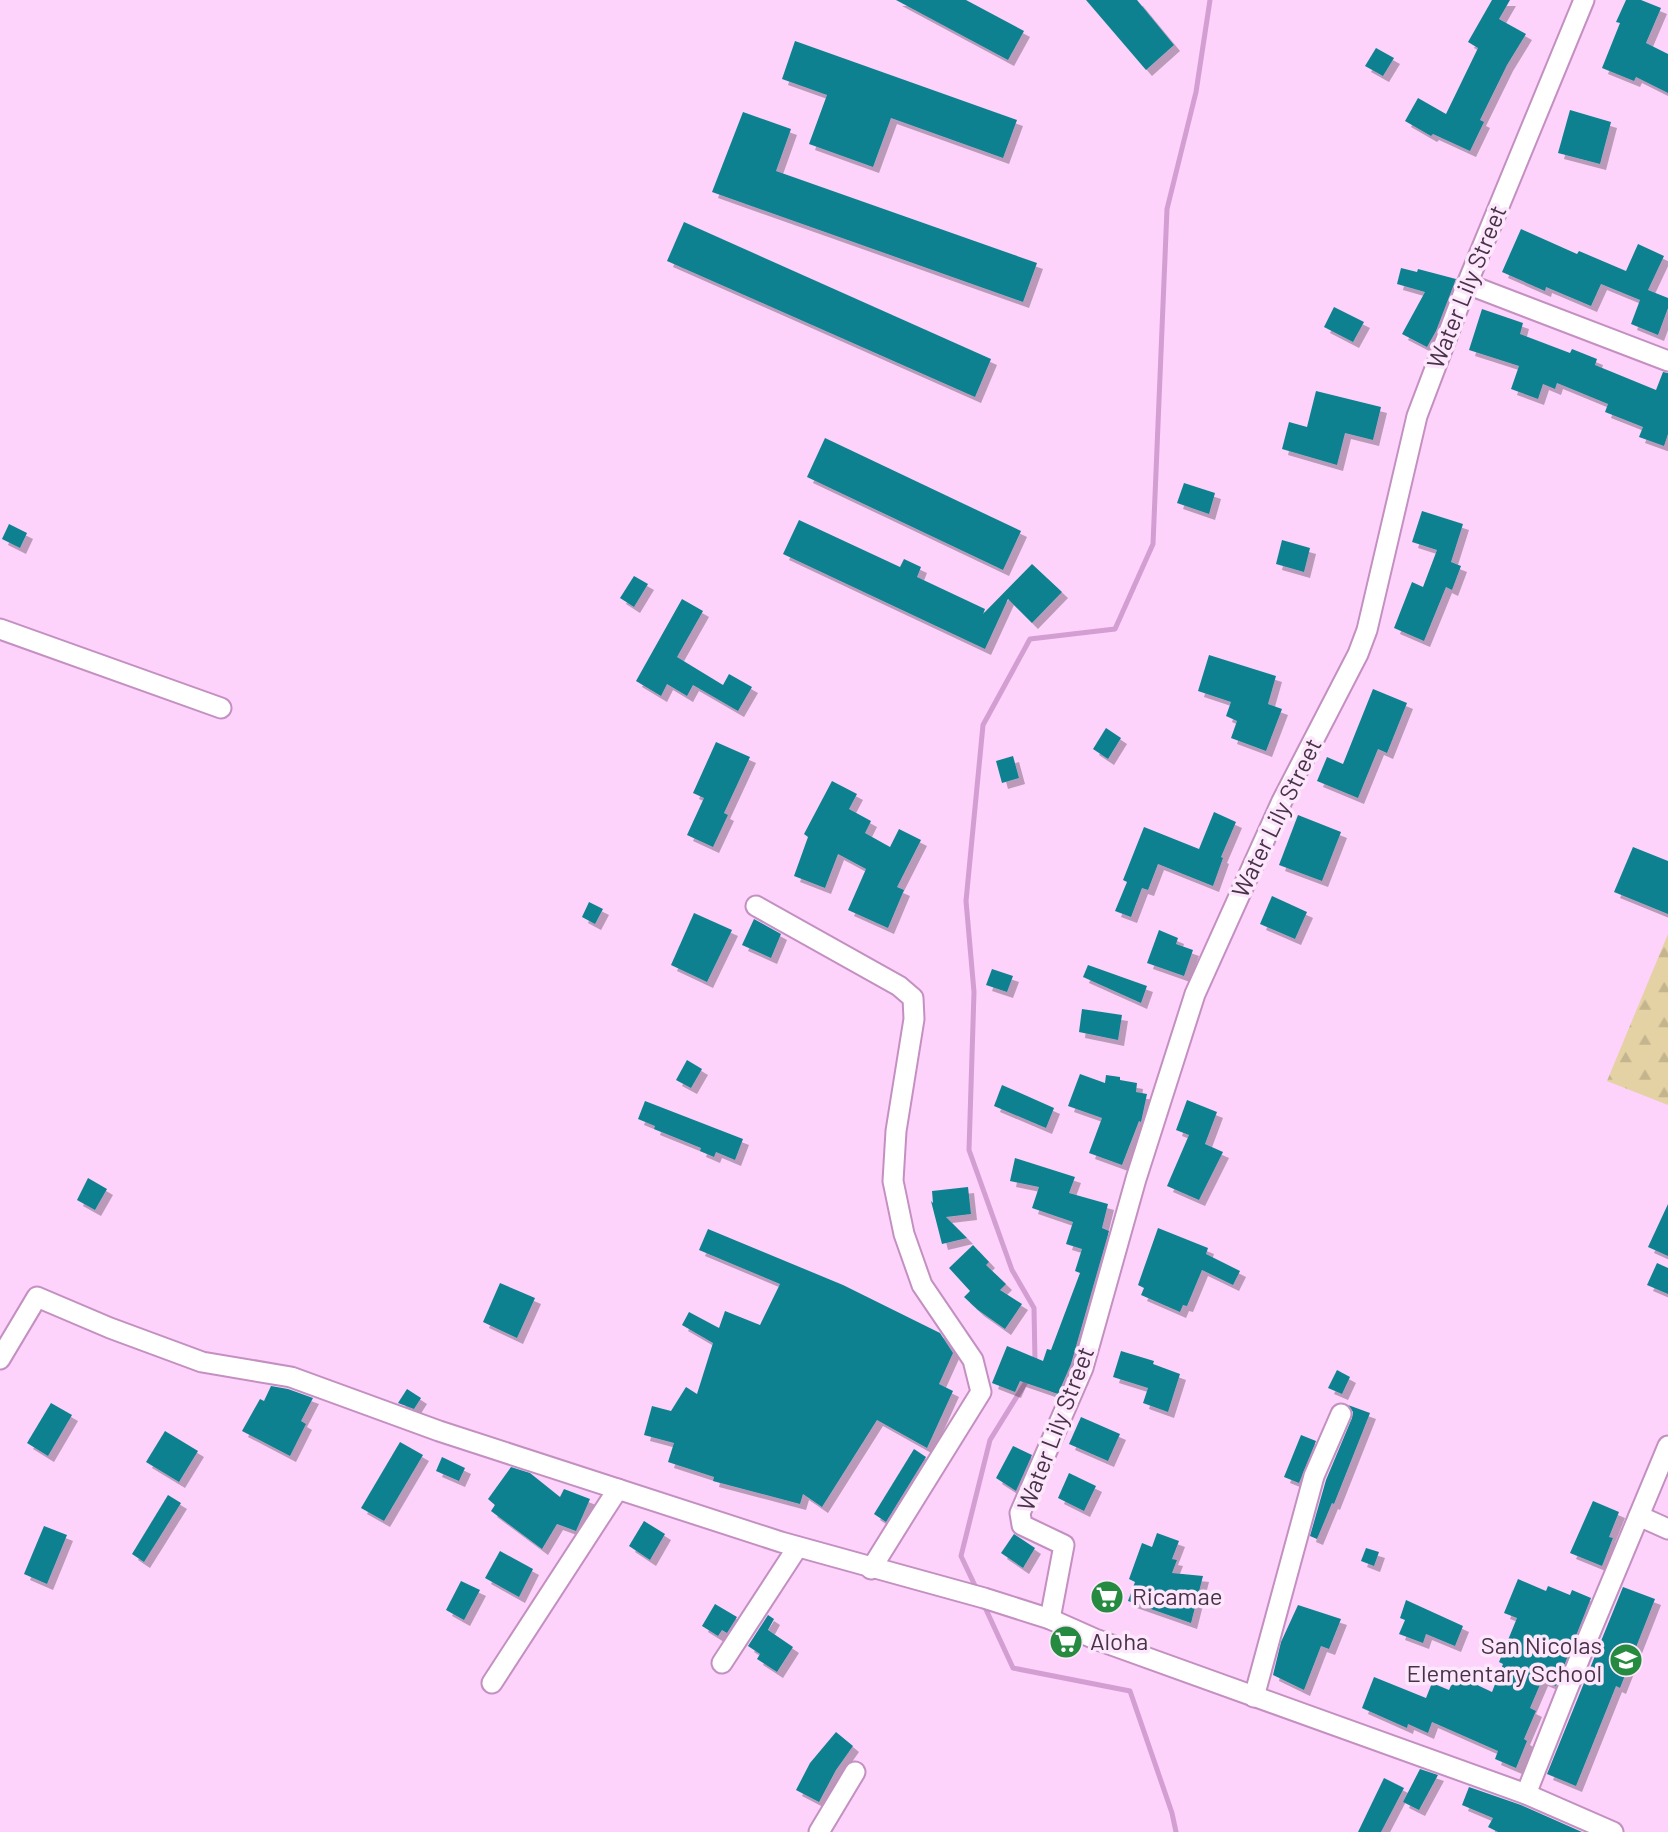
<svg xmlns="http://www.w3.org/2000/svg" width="1668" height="1832" viewBox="0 0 1668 1832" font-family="Barlow,sans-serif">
<defs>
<pattern id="forest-firs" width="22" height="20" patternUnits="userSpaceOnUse" patternTransform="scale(1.75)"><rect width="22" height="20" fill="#e4d2a4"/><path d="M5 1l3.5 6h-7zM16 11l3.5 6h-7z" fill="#c5b58f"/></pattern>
<filter id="shadow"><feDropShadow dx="6" dy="6" stdDeviation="0" flood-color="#0004"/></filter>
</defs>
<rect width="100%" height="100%" fill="#fdd2fb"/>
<polygon fill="url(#forest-firs)" points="1668,934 1668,1105 1607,1081"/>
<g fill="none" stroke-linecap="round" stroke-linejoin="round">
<g stroke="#d39ed1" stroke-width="5">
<polyline points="1035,1362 1034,1308 1012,1270 969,1150 974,992 966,901 983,725 1030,639 1115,629 1153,544 1167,209 1196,92 1210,0"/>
<polyline points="977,1590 961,1556 990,1440 1029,1377"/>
<polyline points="983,1603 1013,1668 1130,1691 1172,1813 1176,1832"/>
</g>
</g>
<g fill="#11818f" filter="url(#shadow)">
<polygon points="896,0 966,0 1024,31 1008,60"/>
<polygon points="1086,0 1137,0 1174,45 1146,70"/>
<polygon points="1492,0 1510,0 1499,19 1526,34 1507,65 1480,120 1484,122 1470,151 1433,134 1431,136 1405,121 1418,98 1446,114 1478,48 1468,42"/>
<polygon points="1626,0 1641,0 1661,8 1646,43 1668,54 1668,93 1636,77 1634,81 1602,68 1620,23 1616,22"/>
<polygon points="795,41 1017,120 1003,158 891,118 873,167 809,144 827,95 782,79"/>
<polygon points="1376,48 1394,58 1383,76 1365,66"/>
<polygon points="1570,110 1611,122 1600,164 1558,153"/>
<polygon points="743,112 791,129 776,171 1037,263 1023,302 712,192"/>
<polygon points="684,222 991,359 975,397 667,261"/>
<polygon points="1521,229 1577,254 1579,251 1626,271 1638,244 1664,256 1648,290 1668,298 1668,308 1658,335 1631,324 1640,300 1601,284 1591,306 1546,287 1545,291 1502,272"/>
<polygon points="1401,268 1417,272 1418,269 1456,279 1436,331 1427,347 1402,334 1425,292 1397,284"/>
<polygon points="1334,307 1364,322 1353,342 1324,327"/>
<polygon points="1482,309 1523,323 1520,334 1570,353 1572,349 1597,359 1595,365 1656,390 1663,372 1668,373 1668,434 1664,446 1639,437 1643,427 1605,412 1608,404 1557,383 1555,389 1543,384 1538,399 1511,389 1519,366 1469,350"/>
<polygon points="1316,391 1381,407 1373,440 1345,433 1337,465 1282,449 1289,422 1307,427"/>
<polygon points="825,438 1021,531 1003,570 807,477"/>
<polygon points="1184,483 1215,493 1209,514 1177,503"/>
<polygon points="1422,511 1463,524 1451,562 1461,566 1452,590 1446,587 1424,641 1394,628 1412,582 1423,587 1437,550 1412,542"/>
<polygon points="799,520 900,567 904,559 921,567 917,577 985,609 983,614 1032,564 1062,592 1032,623 1008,599 985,649 783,554"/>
<polygon points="9,524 27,533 20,548 2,539"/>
<polygon points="1282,540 1310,548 1304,572 1276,564"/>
<polygon points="634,576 648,584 634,607 620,598"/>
<polygon points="682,599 703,611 677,657 723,685 729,674 752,687 738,711 693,685 687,696 667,684 661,696 636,681"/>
<polygon points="1209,655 1276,676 1268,704 1282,709 1266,751 1231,738 1237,721 1226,716 1231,702 1198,691"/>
<polygon points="1373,689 1407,703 1387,753 1378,749 1358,798 1317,781 1327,757 1343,764"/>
<polygon points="1106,728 1121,738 1108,759 1093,749"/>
<polygon points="716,742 750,757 724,813 728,815 713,847 687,835 704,798 693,793"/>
<polygon points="1013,756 1019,778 1002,783 996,761"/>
<polygon points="832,781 857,794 849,809 871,821 865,833 890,847 899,829 921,840 897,887 904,890 888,928 848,910 866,869 838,854 825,888 794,876 808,837 804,834"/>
<polygon points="1214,812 1236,822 1221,857 1223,858 1213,886 1158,864 1148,890 1142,888 1131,917 1115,911 1127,882 1123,880 1144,827 1199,849"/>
<polygon points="1298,815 1341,832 1322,881 1279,865"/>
<polygon points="1633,847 1668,861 1668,914 1614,892"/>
<polygon points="1272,896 1307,912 1295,939 1260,924"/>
<polygon points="589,902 603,909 595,924 582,917"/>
<polygon points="694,913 732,930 707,982 671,965"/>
<polygon points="754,919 781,934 771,958 742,945"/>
<polygon points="1159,930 1178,938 1176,944 1193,950 1184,976 1147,963"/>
<polygon points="1088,965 1147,986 1141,1003 1083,977"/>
<polygon points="992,969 1013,976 1007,992 986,985"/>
<polygon points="1082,1009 1122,1015 1118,1040 1079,1032"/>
<polygon points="687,1060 702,1069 691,1088 676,1080"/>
<polygon points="1080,1074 1105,1083 1106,1075 1120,1077 1120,1080 1137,1083 1136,1092 1147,1094 1141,1122 1139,1121 1122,1165 1089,1153 1102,1118 1068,1106"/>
<polygon points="1002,1085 1054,1108 1046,1128 994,1106"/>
<polygon points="1187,1100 1217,1112 1205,1144 1223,1152 1199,1200 1167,1186 1189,1135 1176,1130"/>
<polygon points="645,1101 743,1139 735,1160 716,1152 714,1157 700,1151 701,1148 654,1129 655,1126 638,1119"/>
<polygon points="1015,1158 1075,1177 1069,1193 1108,1204 1102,1228 1109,1231 1071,1364 1058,1394 1020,1381 1015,1392 992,1383 1007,1346 1043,1361 1047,1349 1051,1350 1080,1273 1075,1271 1082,1249 1066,1244 1073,1222 1032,1208 1039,1187 1010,1181"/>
<polygon points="88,1178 107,1189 95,1210 77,1200"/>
<polygon points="968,1187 971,1214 946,1217 967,1238 942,1244 931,1201 933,1203 932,1191"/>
<polygon points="1668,1204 1668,1256 1648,1247"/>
<polygon points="1158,1228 1208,1248 1206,1254 1240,1271 1233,1285 1202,1270 1187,1306 1183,1305 1180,1312 1141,1295 1144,1288 1138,1285"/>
<polygon points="708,1229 843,1285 940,1333 953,1353 939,1384 953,1391 927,1448 877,1420 822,1507 803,1494 800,1504 713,1481 714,1477 668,1462 674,1443 644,1435 652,1406 671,1411 686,1387 697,1394 713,1343 682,1325 689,1312 719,1328 725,1311 760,1325 780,1284 699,1250"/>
<polygon points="973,1245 989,1262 986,1265 1006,1284 1000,1290 1022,1304 1005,1329 978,1310 964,1297 970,1291 949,1268"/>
<polygon points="1657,1263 1668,1268 1668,1294 1647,1285"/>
<polygon points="500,1283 535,1298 517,1338 483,1322"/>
<polygon points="1121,1351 1154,1361 1153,1364 1180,1374 1168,1412 1143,1403 1148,1388 1113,1377"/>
<polygon points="1337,1370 1350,1377 1342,1394 1328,1388"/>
<polygon points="271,1386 288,1389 313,1398 301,1421 306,1424 290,1456 242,1431 260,1399 264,1401"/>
<polygon points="407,1389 421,1398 414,1409 398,1403"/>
<polygon points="51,1403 72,1415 48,1456 27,1443"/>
<polygon points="1348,1405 1370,1413 1334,1504 1332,1503 1317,1539 1310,1536 1326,1480 1352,1418 1353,1412"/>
<polygon points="1081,1417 1120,1434 1108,1461 1069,1444"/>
<polygon points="165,1431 198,1451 179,1482 146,1462"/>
<polygon points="1301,1435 1316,1441 1299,1483 1284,1477"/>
<polygon points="400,1442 423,1455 384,1521 361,1508"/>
<polygon points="1013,1446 1032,1455 1016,1491 996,1478"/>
<polygon points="914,1449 926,1457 886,1522 874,1514"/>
<polygon points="442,1457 465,1468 459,1481 436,1471"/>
<polygon points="511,1467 530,1473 560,1497 564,1489 590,1499 576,1531 557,1524 542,1549 491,1511 495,1505 488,1499"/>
<polygon points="1069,1473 1096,1486 1084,1511 1058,1498"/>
<polygon points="168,1495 181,1503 144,1562 132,1554"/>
<polygon points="1593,1501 1619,1512 1609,1537 1613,1538 1602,1566 1570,1553"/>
<polygon points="644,1521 665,1534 650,1560 629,1546"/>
<polygon points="44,1526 67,1535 47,1584 24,1574"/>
<polygon points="1157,1533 1179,1541 1172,1559 1177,1560 1172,1573 1203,1576 1191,1623 1128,1601 1135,1582 1129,1579 1142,1543 1152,1547"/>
<polygon points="1014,1534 1035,1548 1023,1568 1001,1553"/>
<polygon points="1366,1548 1379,1552 1374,1566 1361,1561"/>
<polygon points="500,1551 533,1569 519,1597 485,1578"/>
<polygon points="1518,1579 1546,1591 1548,1586 1570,1595 1572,1590 1591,1598 1556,1686 1542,1680 1530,1708 1536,1711 1524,1739 1527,1741 1516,1768 1495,1759 1498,1751 1432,1722 1428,1733 1408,1724 1407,1728 1362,1708 1374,1677 1426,1698 1432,1683 1449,1690 1456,1675 1492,1692 1503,1664 1499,1662 1517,1618 1504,1613"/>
<polygon points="461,1581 480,1590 464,1620 446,1610"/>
<polygon points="1623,1587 1655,1599 1620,1688 1616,1686 1576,1786 1547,1774"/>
<polygon points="1406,1600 1463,1626 1455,1646 1426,1634 1423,1643 1399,1634 1405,1620 1400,1618"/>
<polygon points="715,1604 737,1617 727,1633 722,1630 718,1636 702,1626"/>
<polygon points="1298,1605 1341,1619 1329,1649 1321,1646 1304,1690 1273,1675 1281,1642"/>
<polygon points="768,1615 774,1619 768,1630 793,1647 777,1672 757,1659 760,1654 748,1646"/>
<polygon points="836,1732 853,1746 836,1770 819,1802 796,1790 810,1763"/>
<polygon points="1420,1769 1438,1775 1419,1810 1403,1802"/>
<polygon points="1384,1778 1404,1788 1381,1832 1358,1832"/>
<polygon points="1469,1787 1521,1805 1582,1832 1498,1832 1488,1827 1493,1818 1462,1805"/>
</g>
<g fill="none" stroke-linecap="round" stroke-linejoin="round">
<defs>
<g id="minor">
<polyline points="1467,284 1668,361"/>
<polyline points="0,629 221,708"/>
<polyline points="756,906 899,986 913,998 914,1019 896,1131 893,1181 904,1234 922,1285 973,1360 981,1392 871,1569"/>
<polyline points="0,1359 37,1297 110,1328 202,1362 291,1377 439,1431 781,1542 984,1598 1050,1619 1095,1639 1526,1794 1613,1832"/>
<polyline points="1639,1516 1668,1529"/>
<polyline points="1050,1619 1064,1545 1022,1525 1020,1513 1083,1368 1136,1179 1195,994 1282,801 1358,654 1367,630 1417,416 1467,284 1584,0"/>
<polyline points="722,1663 797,1548"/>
<polyline points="492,1683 618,1489"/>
<polyline points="1254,1697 1314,1476 1341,1414"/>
<polyline points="1526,1794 1585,1645 1668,1446"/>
<polyline points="819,1832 855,1772"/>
</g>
</defs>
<use href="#minor" stroke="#c390c1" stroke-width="23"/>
<use href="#minor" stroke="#fff" stroke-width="19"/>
</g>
<defs>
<symbol id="supermarket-disc" viewBox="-11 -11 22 22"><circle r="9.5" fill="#268b40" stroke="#fde7fc"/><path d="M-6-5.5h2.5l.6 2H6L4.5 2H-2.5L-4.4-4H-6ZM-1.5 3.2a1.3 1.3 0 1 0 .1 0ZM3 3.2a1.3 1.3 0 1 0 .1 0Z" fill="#fff"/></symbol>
<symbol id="school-disc" viewBox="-11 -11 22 22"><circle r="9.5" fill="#268b40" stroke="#fde7fc"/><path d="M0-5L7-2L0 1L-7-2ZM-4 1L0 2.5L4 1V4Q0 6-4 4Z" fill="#fff"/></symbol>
</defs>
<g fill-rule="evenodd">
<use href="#supermarket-disc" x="1088" y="1578" width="38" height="38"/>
<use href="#supermarket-disc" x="1047" y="1623" width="38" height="38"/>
<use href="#school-disc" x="1607" y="1641" width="38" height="38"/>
</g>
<g text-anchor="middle" stroke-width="7" stroke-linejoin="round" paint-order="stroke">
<g font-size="24" fill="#483247" stroke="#fde7fc">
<text transform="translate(1467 287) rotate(-68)" y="8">Water Lily Street</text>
<text transform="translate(1277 818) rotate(-64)" y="8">Water Lily Street</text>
<text transform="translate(1056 1429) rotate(-69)" y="8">Water Lily Street</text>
</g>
<g font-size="24" fill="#483247" stroke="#fde7fc" text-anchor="start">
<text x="1132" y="1605">Ricamae</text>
<text x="1090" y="1650">Aloha</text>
<text x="1602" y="1654" text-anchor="end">San Nicolas<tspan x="1602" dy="28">Elementary School</tspan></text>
</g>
</g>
</svg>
